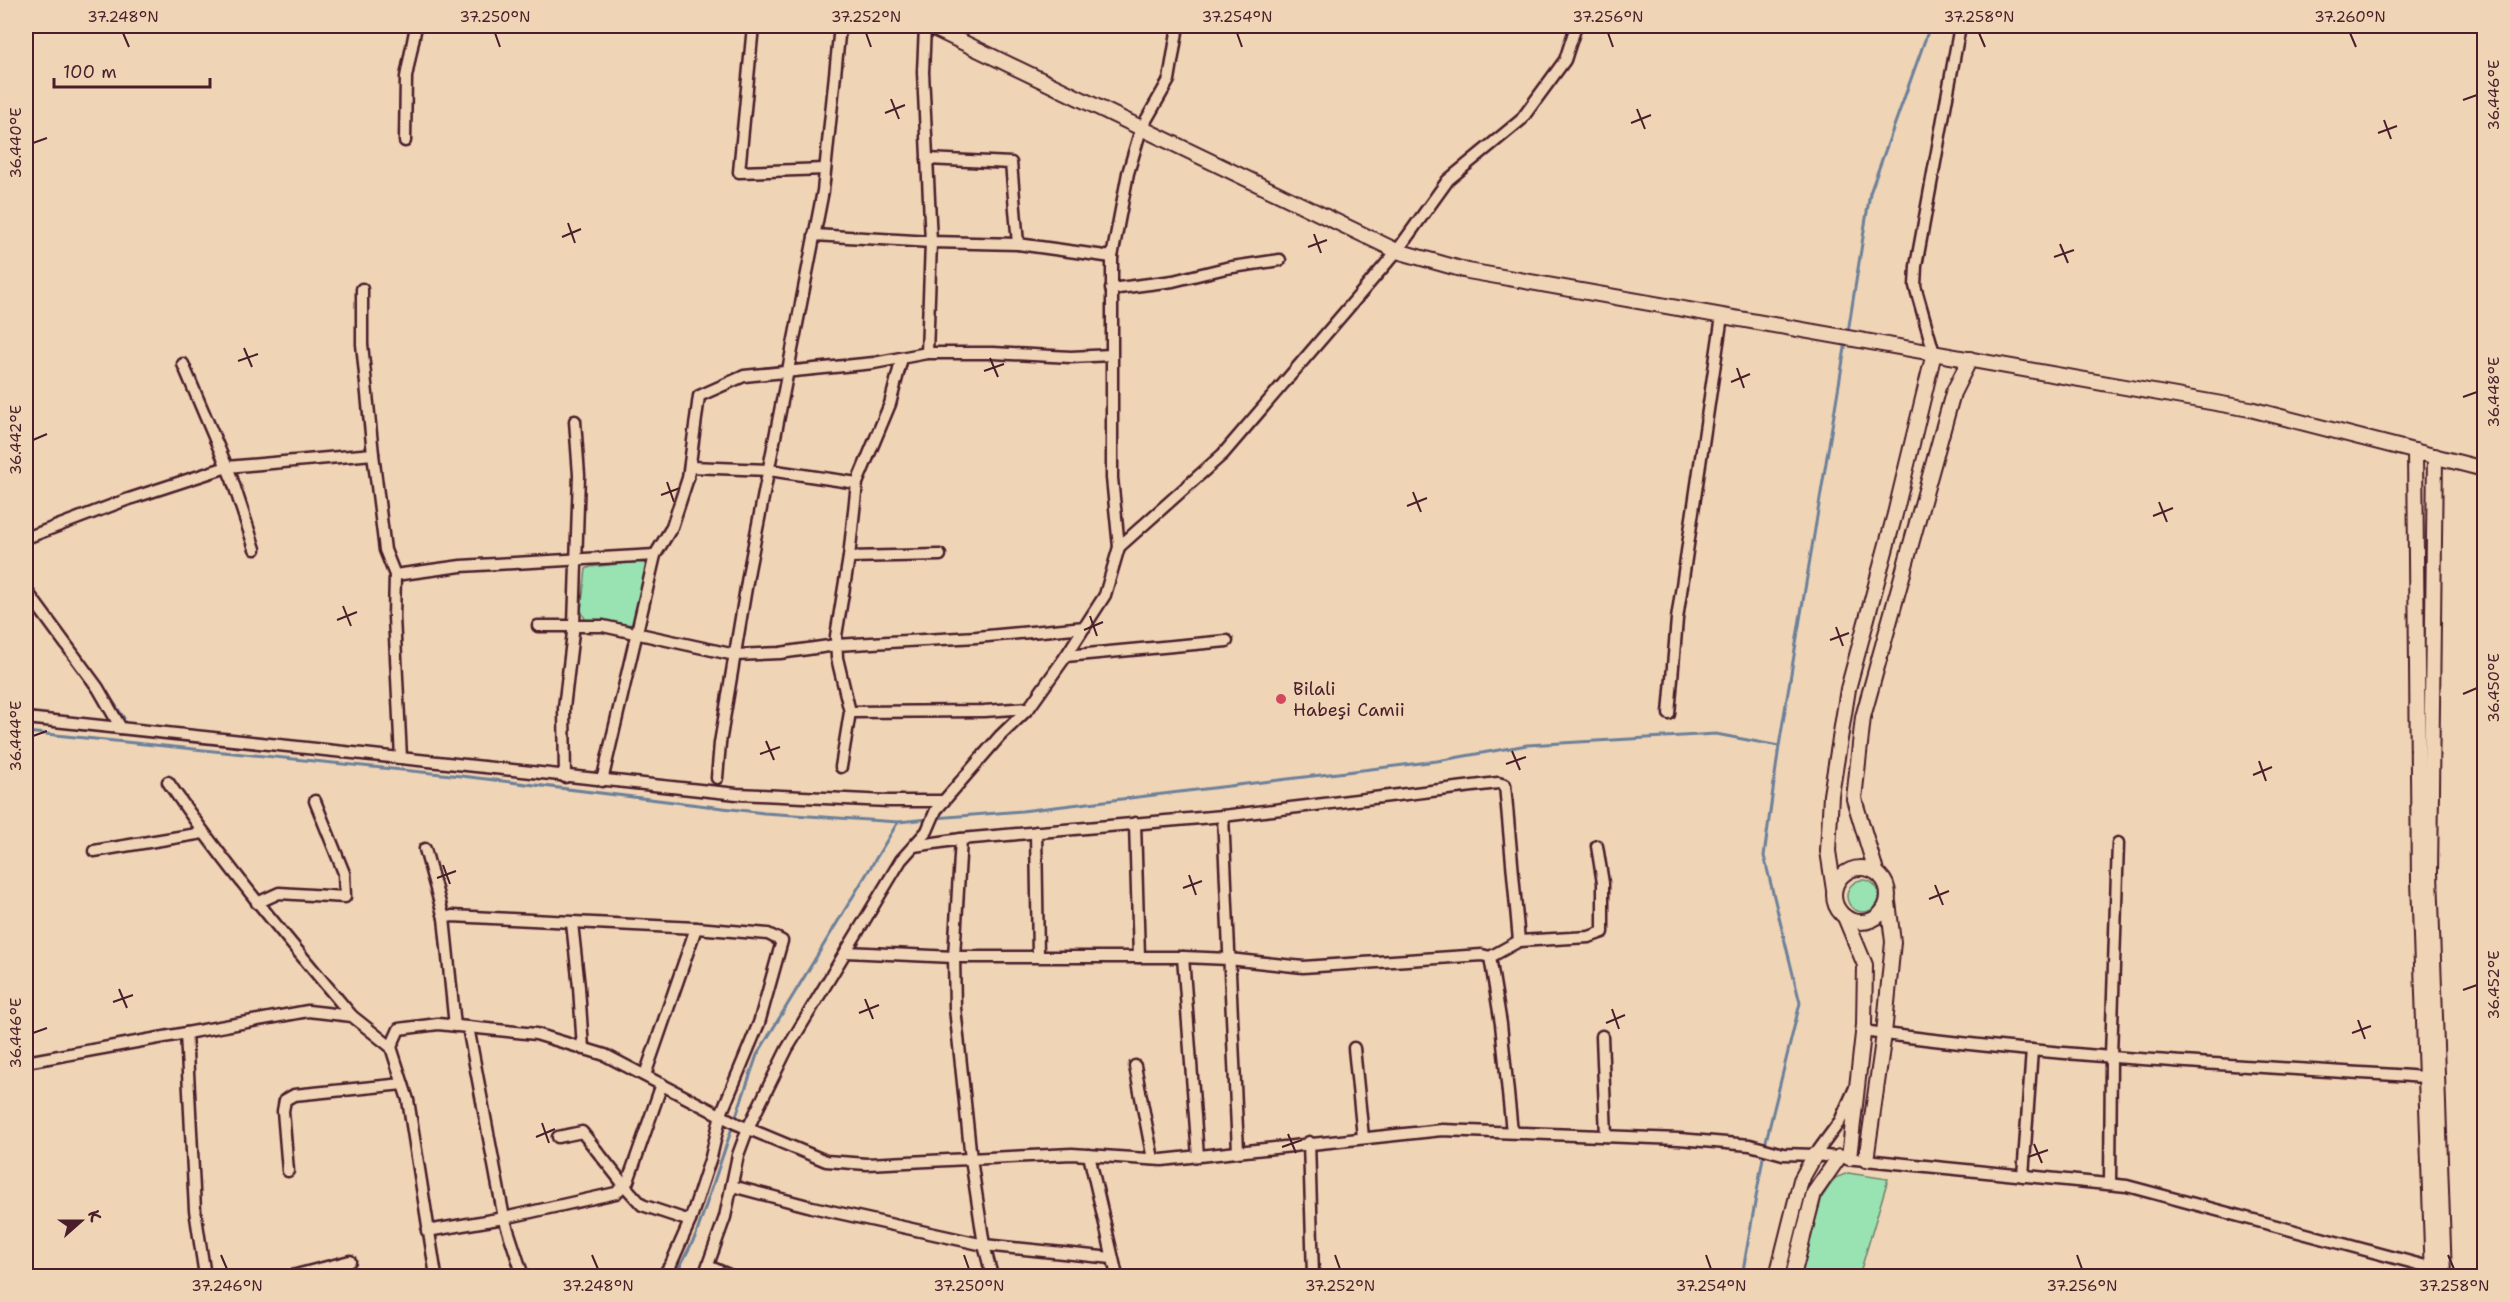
<svg xmlns="http://www.w3.org/2000/svg" width="2510" height="1302" viewBox="0 0 2510 1302" font-family="'Shantell Sans',sans-serif">
<rect width="100%" height="100%" fill="#efd4b6"/>
<filter id="ink" filterUnits="userSpaceOnUse"><feTurbulence type="fractalNoise" baseFrequency=".0167" numOctaves="2"/><feDisplacementMap in="SourceGraphic" scale="12" xChannelSelector="R" yChannelSelector="G"/><feConvolveMatrix kernelMatrix="1 2 1 2 8 2 1 2 1" color-interpolation-filters="sRGB"/></filter>
<g filter="url(#ink)">
<g fill="#99e2b1" stroke="#72806e" stroke-width="1.5">
<polygon points="636,562 644,563 648,569 636,625 586,621 581,610 586,569 590,567"/>
<circle cx="1863" cy="896" r="16"/>
<polygon points="1848,1173 1888,1179 1859,1276 1799,1276 1822,1197 1835,1178"/>
</g>
<g fill="none" stroke-linecap="round" stroke-linejoin="round">
<g stroke="#6c8099" stroke-width="3">
<polyline points="1848,332 1870,193 1930,26"/>
<polyline points="106,691 124,718"/>
<polyline points="26,732 461,776 764,813 898,822 928,819"/>
<polyline points="935,818 1022,811 1437,761 1527,745 1716,734 1779,746"/>
<polyline points="735,1119 757,1055 898,822"/>
<polyline points="1765,1145 1800,1003 1764,856 1779,746 1846,342"/>
<polyline points="675,1276 696,1235 733,1125"/>
<polyline points="1742,1276 1764,1152"/>
</g>
<defs>
<g id="street">
<polyline points="753,26 739,172 825,169"/>
<polyline points="925,26 923,72 931,242 927,353"/>
<polyline points="405,141 406,77 416,26"/>
<polyline points="927,159 1011,163 1018,244"/>
<polyline points="814,235 931,242 1018,244 1112,257"/>
<polyline points="362,289 362,344 373,454 385,550 395,575 394,617 401,758"/>
<polyline points="1111,289 1173,281 1226,268 1280,260"/>
<polyline points="1934,353 1915,286 1916,266 1960,26"/>
<polyline points="183,364 232,479 255,549"/>
<polyline points="690,467 769,470 857,483"/>
<polyline points="26,538 126,500 227,467 373,454"/>
<polyline points="1119,547 1223,454 1397,251 1448,180 1521,120 1565,60 1576,26"/>
<polyline points="849,557 940,555"/>
<polyline points="395,575 461,566 655,555"/>
<polyline points="26,590 98,688 121,728"/>
<polyline points="538,626 603,626 735,655 780,653 836,645 977,637 1085,627"/>
<polyline points="1066,656 1227,641"/>
<polyline points="850,712 984,711 1029,708"/>
<polyline points="1669,714 1677,619 1722,316"/>
<polyline points="26,718 737,794 888,801 944,801"/>
<polyline points="841,767 850,712 837,658 836,636 849,557 857,483 890,404 902,358"/>
<polyline points="565,777 564,708 574,624 579,475 575,421"/>
<polyline points="717,778 720,743 749,570 823,191 840,26"/>
<polyline points="602,781 655,555 672,527 688,478 699,396 744,376 874,363 927,353 993,353 1071,357 1111,355"/>
<path d="M168,782C224,864 288,940 352,1016"/>
<polyline points="1135,823 1139,957"/>
<polyline points="1036,832 1038,956"/>
<polyline points="961,839 954,957 955,1008 971,1159 984,1245 992,1276"/>
<polyline points="914,846 961,839 1223,816"/>
<polyline points="425,849 444,918 455,1026"/>
<polyline points="94,851 203,833"/>
<polyline points="257,903 279,893 345,897 344,873 315,801"/>
<polyline points="444,918 452,916 696,928 768,934 782,941 759,1023 721,1114 711,1157 690,1221 671,1264 663,1276"/>
<polyline points="572,923 579,987 583,1049"/>
<polyline points="846,952 954,957 1183,957 1229,959 1303,967 1482,955 1490,957 1519,941 1589,937 1603,932 1603,883 1597,846"/>
<polyline points="1183,957 1198,1156"/>
<polyline points="1490,957 1501,1024 1512,1132"/>
<polyline points="468,1027 504,1218 523,1276"/>
<path d="M1863,1031C2050,1057 2238,1065 2426,1077"/>
<polyline points="186,1033 195,1210 205,1276"/>
<polyline points="1602,1036 1606,1136"/>
<polyline points="391,1047 399,1029 438,1024 536,1034 605,1055 737,1124 826,1161 867,1164 1072,1154 1162,1160 1442,1130 1679,1139 1750,1145 1783,1154 1815,1155 2127,1186 2433,1268 2437,1271"/>
<polyline points="1354,1048 1363,1137"/>
<polyline points="26,1062 308,1011 352,1016 391,1047 408,1100 436,1276"/>
<polyline points="1135,1066 1153,1159"/>
<polyline points="645,1075 696,928"/>
<polyline points="558,1137 582,1132 624,1185 642,1205 690,1221"/>
<polyline points="1309,1142 1313,1276"/>
<polyline points="1238,1151 1223,816 1498,783 1505,785 1519,941"/>
<polyline points="1089,1155 1117,1276"/>
<polyline points="1815,1155 1840,1121 1854,1090"/>
<polyline points="288,1171 283,1111 285,1100 294,1095 403,1084"/>
<polyline points="2023,1176 2032,1050"/>
<polyline points="2110,1184 2111,1056 2118,843"/>
<polyline points="732,1186 812,1207 984,1245 1112,1258"/>
<polyline points="427,1231 504,1218 616,1193 628,1181 662,1084"/>
<polyline points="708,1266 731,1276"/>
<polyline points="292,1276 350,1261"/>
<polyline points="704,1276 725,1217 738,1155 748,1128 787,1049 901,860 927,831 936,810 1000,736 1029,708 1066,656 1105,595 1119,547 1112,478 1112,257 1128,173 1141,129 1169,80 1178,26"/>
</g>
<g id="secondary">
<polyline points="929,26 1397,251 1468,271 2250,409 2484,469"/>
<polyline points="2415,451 2419,880 2433,1276"/>
<polyline points="2435,456 2430,873 2444,1276"/>
<circle cx="1861" cy="895" r="27"/>
<polyline points="1876,871 1854,799 1863,717 1953,393 1970,359"/>
<polyline points="1834,890 1828,851 1831,795 1848,689 1895,514 1934,353"/>
<polyline points="1845,917 1865,965 1864,1025 1849,1158"/>
<polyline points="1866,1160 1884,1034 1893,942 1888,902"/>
<polyline points="1777,1276 1801,1180 1815,1155"/>
<polyline points="1793,1276 1814,1193 1839,1157"/>
</g>
</defs>
<use href="#street" stroke="#4a1f2b" stroke-width="15"/>
<use href="#secondary" stroke="#4a1f2b" stroke-width="18"/>
<use href="#street" stroke="#efd4b6" stroke-width="10"/>
<use href="#secondary" stroke="#efd4b6" stroke-width="14"/>
</g>
</g>
<path fill="none" stroke="#4a1f2b" stroke-width="2" d="M123,33L129,47M495,33L500,47M866,33L871,47M1237,33L1242,47M1608,33L1613,47M1979,33L1985,47M2350,33L2356,47M891,99L899,119M2463,100L2477,95M1637,109L1645,129M885,113L905,105M2384,120L2391,139M1631,123L1651,115M2378,133L2397,126M33,143L47,138M568,223L575,243M1314,234L1321,253M562,237L581,229M2060,244L2068,263M1308,247L1327,240M2054,257L2074,250M244,348L252,367M990,358L998,377M238,361L258,354M1737,368L1744,388M984,371L1004,364M1731,382L1750,374M2463,397L2477,392M33,440L47,434M667,482L674,502M1413,492L1421,512M661,495L680,488M2159,502L2167,522M1407,506L1427,498M2153,516L2173,508M343,606L351,626M1090,616L1097,636M337,620L357,612M1836,627L1843,646M1084,630L1103,622M1830,640L1849,633M2463,694L2477,688M33,736L47,731M766,741L774,760M1512,751L1520,770M760,754L780,747M2259,761L2266,781M1506,764L1526,757M2253,775L2272,767M443,865L450,884M1189,875L1196,895M437,878L456,871M1935,885L1943,905M1183,888L1202,881M1929,899L1949,891M119,989L127,1008M2463,990L2477,985M865,999L873,1019M113,1002L133,995M1612,1009L1619,1029M859,1013L879,1005M2358,1020L2365,1039M1606,1023L1625,1015M33,1033L47,1028M2352,1033L2371,1026M542,1123L549,1143M1288,1134L1296,1153M536,1137L555,1129M2034,1144L2042,1163M1282,1147L1302,1140M2028,1157L2048,1150M221,1255L227,1269M592,1255L598,1269M964,1255L969,1269M1335,1255L1340,1269M1706,1255L1711,1269M2077,1255L2082,1269M2448,1255L2454,1269"/>
<circle fill="#d1495b" stroke="#efd4b6" stroke-width="2" cx="1281" cy="699" r="6"/>
<g text-anchor="middle" stroke-width="6" stroke-linejoin="round" paint-order="stroke">
<g font-size="18" fill="#4a1f2b" stroke="#efd4b6" text-anchor="start">
<text x="1293" y="695">Bilali<tspan x="1293" dy="21">Habeşi Camii</tspan></text>
</g>
</g>
<rect width="2510" height="1302" fill="none" stroke="#efd4b6" stroke-width="66"/>
<g transform="translate(81 1221) rotate(69)" stroke="#efd4b6" stroke-width="4.5" paint-order="stroke">
<path d="M0-4.5L10 22L0 15L-10 22Z" fill="#4a1f2b"/>
<text y="-9" font-size="16" font-weight="bold" text-anchor="middle" fill="#4a1f2b">K</text>
</g>
<path d="M54 78v9h156v-9" fill="none" stroke="#4a1f2b" stroke-width="3"/>
<text x="63" y="78" font-size="18" fill="#4a1f2b" stroke="#efd4b6" stroke-width="4.5" paint-order="stroke">100 m</text>
<rect x="33" y="33" width="2444" height="1236" fill="none" stroke="#4a1f2b" stroke-width="2"/>
<g font-size="15" text-anchor="middle" fill="#4a1f2b">
<text x="123" y="22">37.248°N</text>
<text x="495" y="22">37.250°N</text>
<text x="866" y="22">37.252°N</text>
<text x="1237" y="22">37.254°N</text>
<text x="1608" y="22">37.256°N</text>
<text x="1979" y="22">37.258°N</text>
<text x="2350" y="22">37.260°N</text>
<text transform="translate(2494 95) rotate(-90)" y="5">36.446°E</text>
<text transform="translate(16 143) rotate(-90)" y="5">36.440°E</text>
<text transform="translate(2494 392) rotate(-90)" y="5">36.448°E</text>
<text transform="translate(16 440) rotate(-90)" y="5">36.442°E</text>
<text transform="translate(2494 688) rotate(-90)" y="5">36.450°E</text>
<text transform="translate(16 736) rotate(-90)" y="5">36.444°E</text>
<text transform="translate(2494 985) rotate(-90)" y="5">36.452°E</text>
<text transform="translate(16 1033) rotate(-90)" y="5">36.446°E</text>
<text x="227" y="1291">37.246°N</text>
<text x="598" y="1291">37.248°N</text>
<text x="969" y="1291">37.250°N</text>
<text x="1340" y="1291">37.252°N</text>
<text x="1711" y="1291">37.254°N</text>
<text x="2082" y="1291">37.256°N</text>
<text x="2454" y="1291">37.258°N</text>
</g>
</svg>
